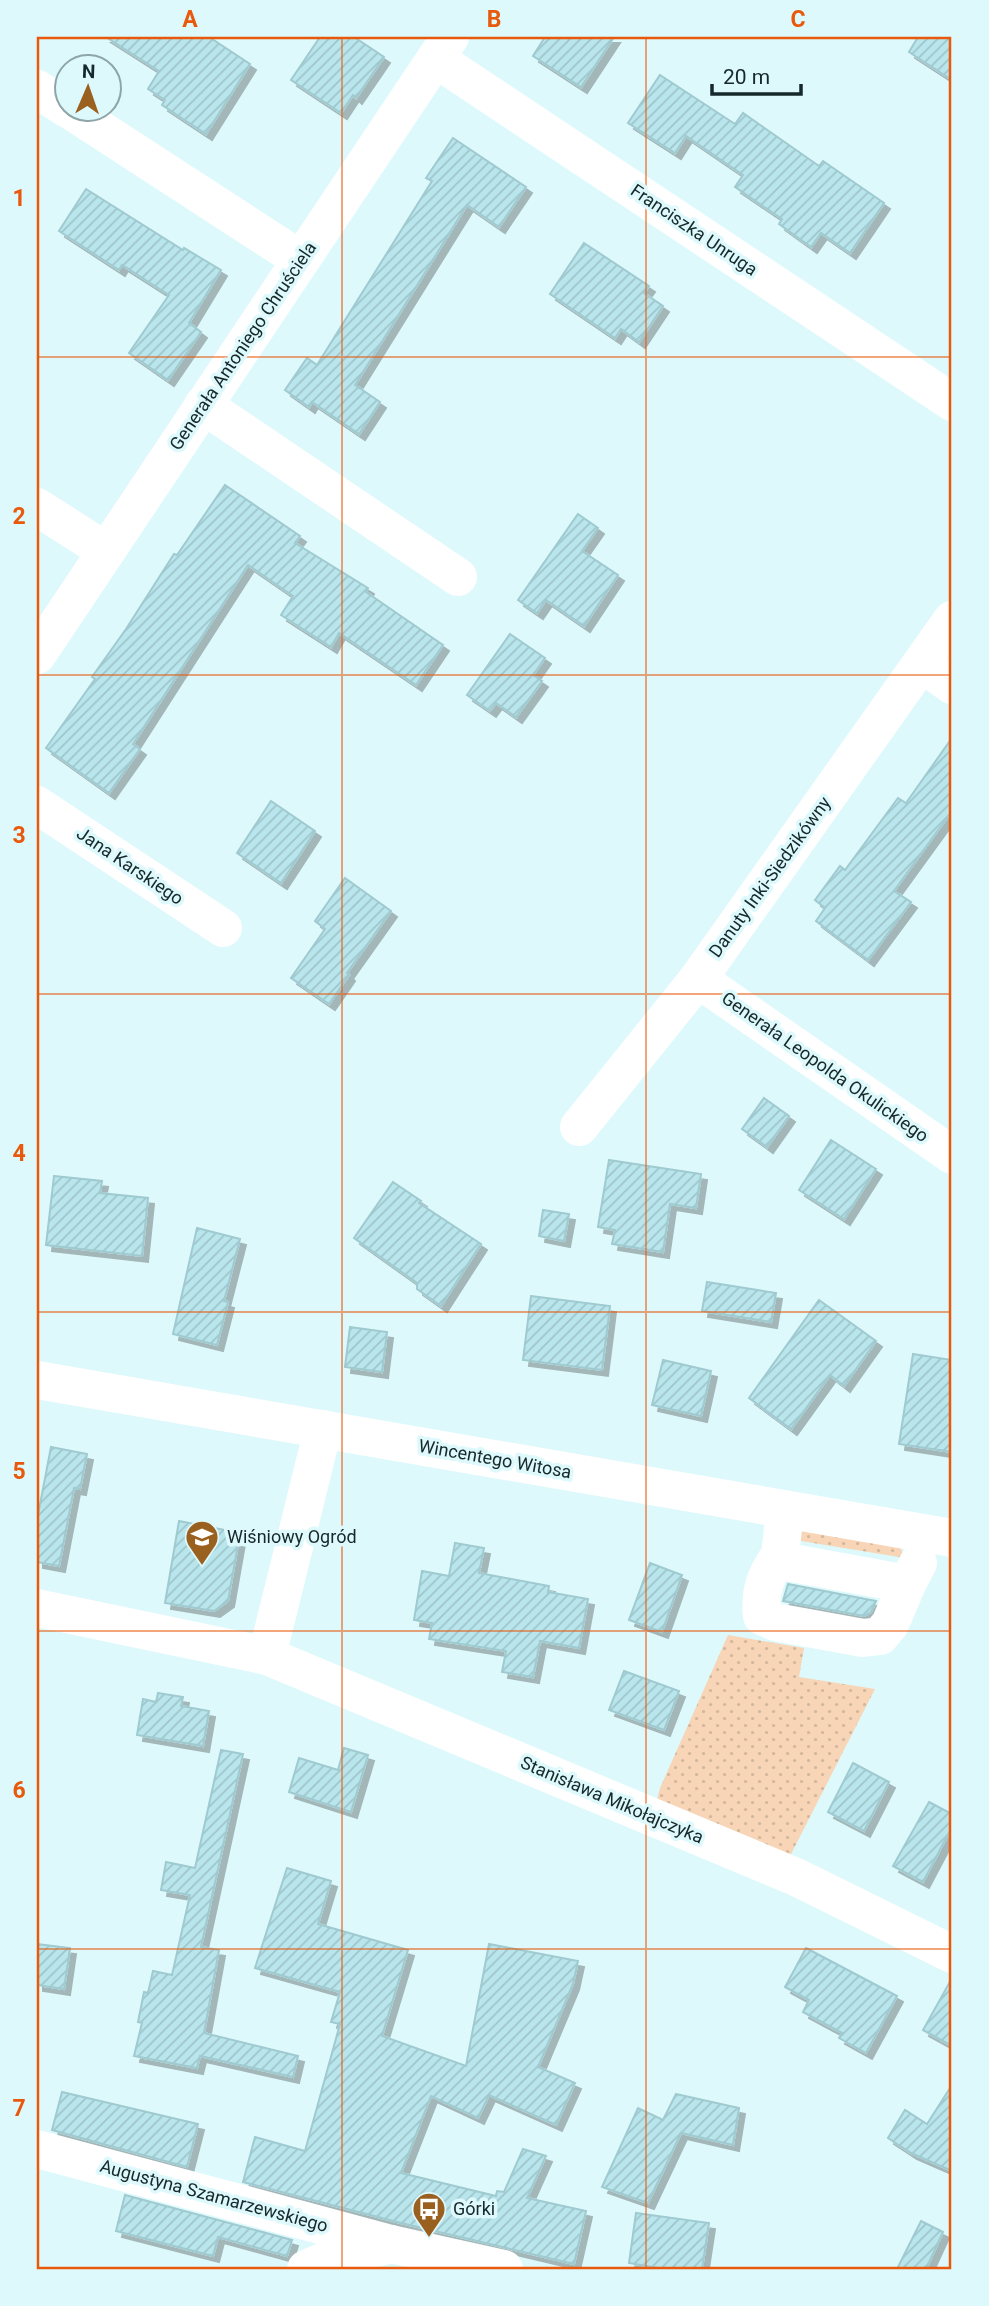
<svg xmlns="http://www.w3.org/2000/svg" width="989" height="2306" viewBox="0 0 989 2306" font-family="Roboto,sans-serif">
<defs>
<pattern id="grass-dots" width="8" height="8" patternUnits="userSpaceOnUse" patternTransform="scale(1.75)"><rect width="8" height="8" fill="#f7d5b6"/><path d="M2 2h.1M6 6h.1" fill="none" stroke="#d3b79d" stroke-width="1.8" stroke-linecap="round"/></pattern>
<pattern id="building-hatch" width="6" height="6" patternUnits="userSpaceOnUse" patternTransform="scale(1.75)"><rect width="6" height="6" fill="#b9e6ec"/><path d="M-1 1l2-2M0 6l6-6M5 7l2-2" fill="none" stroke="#9ec5cb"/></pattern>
<filter id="shadow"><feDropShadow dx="6" dy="6" stdDeviation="0" flood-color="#0004"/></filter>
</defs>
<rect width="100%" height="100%" fill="#def9fc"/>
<g fill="url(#grass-dots)">
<polygon points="803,1530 900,1547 905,1558 795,1540"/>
<polygon points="728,1635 804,1648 799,1677 875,1689 785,1866 653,1815 660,1788"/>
</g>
<g fill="url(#building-hatch)" stroke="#9ecad0" stroke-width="2" filter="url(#shadow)">
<polygon points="106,37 209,37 250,64 206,134 162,105 165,100 148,89 159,71"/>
<polygon points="320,37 354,37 384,57 356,98 353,95 341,113 291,80"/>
<polygon points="545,37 614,37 581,87 533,56"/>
<polygon points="918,37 952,37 952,80 909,52"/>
<polygon points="660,75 735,124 743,113 819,166 823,161 884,203 850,253 821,233 811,247 779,224 782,219 735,187 743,175 686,136 675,153 628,123"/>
<polygon points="453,138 526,187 499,227 467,205 355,385 380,402 359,434 312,402 309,407 285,390 307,358 317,365 432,181 426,178"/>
<polygon points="86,189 183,250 184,248 221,270 189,323 201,332 168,380 129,353 169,295 122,265 119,270 59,231"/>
<polygon points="584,243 649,286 644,293 663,306 639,342 621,329 615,338 550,294"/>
<polygon points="225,485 300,536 295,543 368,588 366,592 443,645 416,685 339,633 331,647 281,615 293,596 248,565 133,744 140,749 109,793 46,748 95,679 92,677 126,629 174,554 177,555"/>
<polygon points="578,514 598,528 582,551 618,575 584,626 546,600 537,613 518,600"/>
<polygon points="510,634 545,658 533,675 542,681 516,717 496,703 490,711 467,695"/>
<polygon points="952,738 952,811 894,891 911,902 868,960 816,921 825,908 815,900 840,866 845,870 898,798 906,803"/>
<polygon points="271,801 315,831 281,883 237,853"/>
<polygon points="345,878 391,911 347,973 349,975 329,1004 291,978 325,929 315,921"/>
<polygon points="764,1098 789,1116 767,1147 742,1129"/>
<polygon points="831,1140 876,1169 844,1219 799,1190"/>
<polygon points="609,1160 701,1174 696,1208 670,1204 663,1252 612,1244 615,1230 598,1227"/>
<polygon points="54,1176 102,1181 100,1193 148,1198 142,1256 46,1245"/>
<polygon points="393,1182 421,1201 419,1203 481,1244 441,1306 417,1289 417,1283 354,1238"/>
<polygon points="543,1210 569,1214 564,1241 539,1236"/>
<polygon points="197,1228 240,1239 224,1301 228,1302 217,1345 173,1334"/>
<polygon points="707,1282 776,1293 771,1322 702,1311"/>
<polygon points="531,1296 610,1306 602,1370 523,1360"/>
<polygon points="819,1300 876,1341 844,1386 830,1375 791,1429 749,1398"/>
<polygon points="350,1327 387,1332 382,1372 345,1367"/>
<polygon points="913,1354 952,1360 952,1452 899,1444"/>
<polygon points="663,1360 711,1371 701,1416 652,1405"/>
<polygon points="51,1447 87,1454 80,1489 74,1488 59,1566 37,1562 37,1520"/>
<polygon points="179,1521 240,1533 228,1601 214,1611 165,1603"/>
<polygon points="455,1543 484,1548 479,1573 549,1586 548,1592 588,1599 579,1648 540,1641 533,1677 502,1672 506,1651 429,1639 432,1623 414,1620 422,1571 449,1576"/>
<polygon points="650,1563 682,1575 662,1632 629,1620"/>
<polygon points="788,1584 876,1601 871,1612 864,1616 783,1601"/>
<polygon points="624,1671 679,1691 664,1730 609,1710"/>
<polygon points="158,1693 183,1697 181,1706 209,1711 203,1746 137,1735 143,1699 156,1702"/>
<polygon points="344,1748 368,1755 351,1812 289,1792 299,1758 338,1770"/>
<polygon points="221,1750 243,1754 201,1947 219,1950 204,2033 298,2056 293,2077 200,2056 197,2068 134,2056 142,2023 138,2022 144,1992 148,1993 153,1971 172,1975 190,1895 161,1890 166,1862 195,1868"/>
<polygon points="853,1763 889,1782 864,1831 828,1812"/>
<polygon points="929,1802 952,1814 952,1827 923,1882 893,1866"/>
<polygon points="287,1868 331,1881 318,1924 408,1950 382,2036 466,2066 489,1944 578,1961 573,1984 538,2067 575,2083 556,2125 489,2095 478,2118 431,2096 401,2173 496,2196 497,2191 504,2192 523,2149 546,2156 527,2198 586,2211 574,2264 401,2223 243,2182 255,2137 305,2151 340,2024 331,2022 340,1992 255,1968"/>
<polygon points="37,1944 70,1948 64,1989 37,1985"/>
<polygon points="806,1948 897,1996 866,2053 839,2038 842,2033 803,2012 809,2000 785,1987"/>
<polygon points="952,1978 952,2046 923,2030"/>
<polygon points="952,2085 952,2171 911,2153 888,2138 905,2110 927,2124"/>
<polygon points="62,2092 198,2124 187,2167 52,2130"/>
<polygon points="676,2094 739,2108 733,2145 681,2133 648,2203 602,2187 638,2108 663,2120"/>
<polygon points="125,2195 292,2240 287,2256 218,2237 213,2256 116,2231"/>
<polygon points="636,2213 709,2223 702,2269 664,2269 629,2263"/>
<polygon points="921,2221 943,2232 926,2269 897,2269"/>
</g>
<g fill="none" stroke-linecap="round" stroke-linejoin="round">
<g stroke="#fff" stroke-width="38">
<polyline points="436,59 952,402"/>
<polyline points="37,89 66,108"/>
<polyline points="67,108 301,260"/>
<polyline points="203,405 458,577"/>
<polyline points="37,507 106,551"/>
<polyline points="37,655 450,37"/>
<polyline points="923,664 952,685"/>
<polyline points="37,805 223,928"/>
<polyline points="698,979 952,1155"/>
<polyline points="579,1127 698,979 952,620"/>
<polyline points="37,1380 952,1538"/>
<polyline points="323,1429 267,1656 796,1877 952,1954"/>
<polyline points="783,1529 780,1555 787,1562 907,1584 918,1563"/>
<path d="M780,1555C766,1574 759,1592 762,1616L775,1622L863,1638L880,1636L890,1624L907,1584"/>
<polyline points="37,1608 267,1656"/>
<polyline points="37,2149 391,2244"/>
<polyline points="306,2269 324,2261 391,2244 504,2269"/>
</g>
</g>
<path fill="none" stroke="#e8590c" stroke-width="2" stroke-opacity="0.55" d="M342,37V2269M646,37V2269M37,357H952M37,675H952M37,994H952M37,1312H952M37,1631H952M37,1949H952"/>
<defs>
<symbol id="school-pin" viewBox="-11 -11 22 30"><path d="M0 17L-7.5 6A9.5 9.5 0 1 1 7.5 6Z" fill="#9a601f" stroke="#def9fc"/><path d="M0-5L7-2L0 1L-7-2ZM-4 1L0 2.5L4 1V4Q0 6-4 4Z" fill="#fff"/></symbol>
<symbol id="bus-pin" viewBox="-11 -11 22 30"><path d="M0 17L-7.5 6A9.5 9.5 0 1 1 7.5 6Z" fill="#9a601f" stroke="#def9fc"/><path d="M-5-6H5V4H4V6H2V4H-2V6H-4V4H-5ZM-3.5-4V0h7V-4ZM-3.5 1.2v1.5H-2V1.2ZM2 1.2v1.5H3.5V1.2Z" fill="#fff"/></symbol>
</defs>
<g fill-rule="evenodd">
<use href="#school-pin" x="183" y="1518" width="38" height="52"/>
<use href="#bus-pin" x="410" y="2190" width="38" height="52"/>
</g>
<g text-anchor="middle" stroke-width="7" stroke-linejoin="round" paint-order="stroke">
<g font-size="18" fill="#16282a" stroke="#def9fc">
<text transform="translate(694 230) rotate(34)" y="6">Franciszka Unruga</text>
<text transform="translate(243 346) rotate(-56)" y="6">Generała Antoniego Chruściela</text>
<text transform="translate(130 866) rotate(34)" y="6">Jana Karskiego</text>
<text transform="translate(770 877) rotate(-54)" y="6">Danuty Inki-Siedzikówny</text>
<text transform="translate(825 1067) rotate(35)" y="6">Generała Leopolda Okulickiego</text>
<text transform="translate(495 1459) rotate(10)" y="6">Wincentego Witosa</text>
<text transform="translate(612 1800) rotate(23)" y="6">Stanisława Mikołajczyka</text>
<text transform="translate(214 2196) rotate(15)" y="6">Augustyna Szamarzewskiego</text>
</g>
<g font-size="18" fill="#16282a" stroke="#def9fc" text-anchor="start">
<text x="227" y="1543">Wiśniowy Ogród</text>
<text x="453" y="2215">Górki</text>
</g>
</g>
<rect width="989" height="2306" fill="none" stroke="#def9fc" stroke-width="77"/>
<g transform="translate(88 88) rotate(2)"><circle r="33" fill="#def9fc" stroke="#8ea5a8" stroke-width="2"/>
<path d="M0-5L12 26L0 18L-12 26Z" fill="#9a601f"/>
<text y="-10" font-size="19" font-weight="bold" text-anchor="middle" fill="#16282a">N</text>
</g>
<path d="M712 84v10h89v-10" fill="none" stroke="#16282a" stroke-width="3.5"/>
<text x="723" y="84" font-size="21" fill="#16282a" stroke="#def9fc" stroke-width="5" paint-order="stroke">20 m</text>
<rect x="38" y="38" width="912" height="2230" fill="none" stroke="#e8590c" stroke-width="2.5"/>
<g font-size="23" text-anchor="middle" font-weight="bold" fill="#e8590c">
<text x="190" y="27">A</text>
<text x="494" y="27">B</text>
<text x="798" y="27">C</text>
<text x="19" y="206">1</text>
<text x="19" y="524">2</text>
<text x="19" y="843">3</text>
<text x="19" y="1161">4</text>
<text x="19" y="1479">5</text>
<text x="19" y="1798">6</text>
<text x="19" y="2116">7</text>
</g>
</svg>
